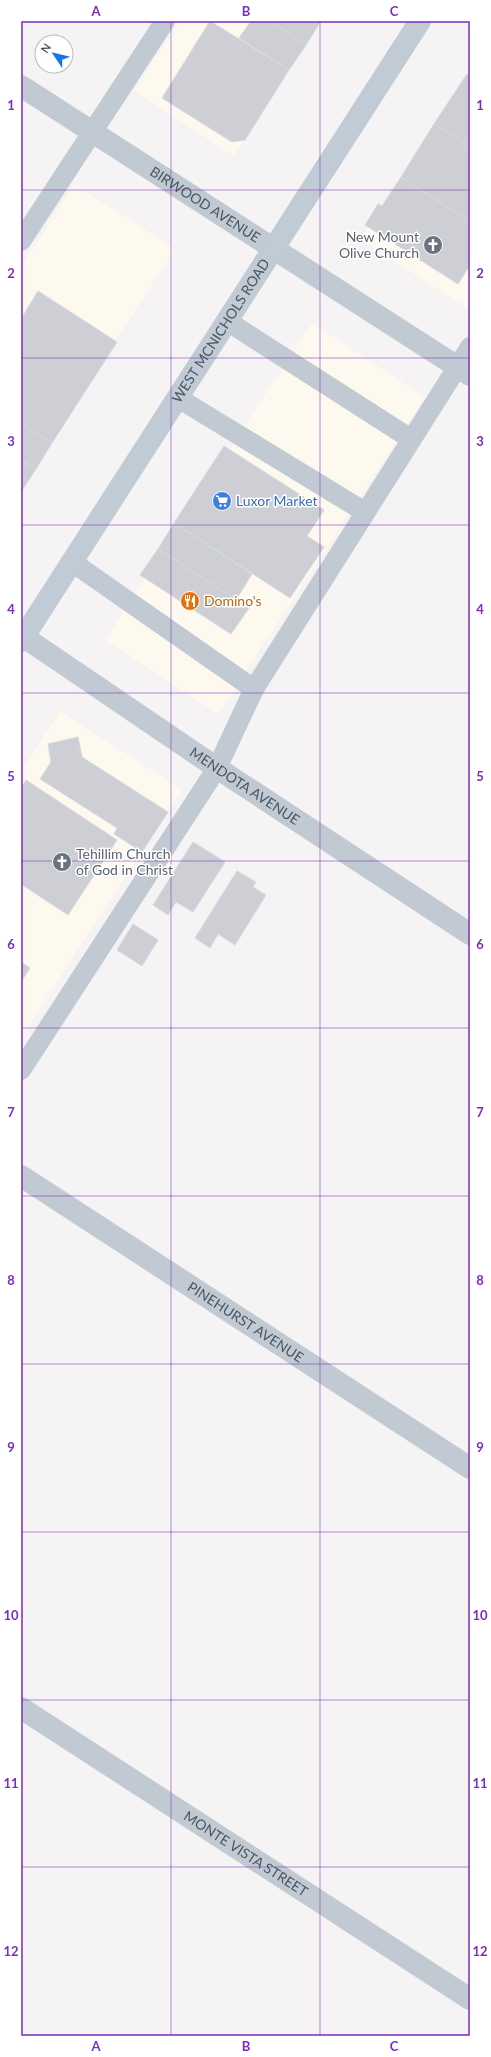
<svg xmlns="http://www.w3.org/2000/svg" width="491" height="2057" viewBox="0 0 491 2057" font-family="Lato,sans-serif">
<rect width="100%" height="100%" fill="#f5f3f3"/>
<g fill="#fdf9ef">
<polygon points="180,21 322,21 234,156 134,91"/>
<polygon points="470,70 470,310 360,239"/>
<polygon points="74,184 175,249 21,488 21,267"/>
<polygon points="312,323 425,397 218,714 105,640"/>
<polygon points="60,711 182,790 21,1037 21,771"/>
</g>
<g fill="#cdcfd5" stroke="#d7d9de">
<polygon points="210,21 289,70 245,140 232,142 162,98"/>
<polygon points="251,21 270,21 306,45 289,70 239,38"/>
<polygon points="270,21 321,21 306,45"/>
<polygon points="467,74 470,75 470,147 434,124"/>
<polygon points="434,124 470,147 470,222 401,177"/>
<polygon points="401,177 470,222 470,265 458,284 365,225 378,204 382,206"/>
<polygon points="38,291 117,342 52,443 21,423 21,319"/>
<polygon points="21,423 52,443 36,469 21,460"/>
<polygon points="224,446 324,510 307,536 324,547 290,598 174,523"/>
<polygon points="21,460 36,469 21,492"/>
<polygon points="174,523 252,574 236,600 158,549"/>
<polygon points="158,549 249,608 231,634 140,575"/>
<polygon points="78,737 82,757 168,812 142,852 114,834 117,828 40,779 51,762 48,744"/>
<polygon points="26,780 117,840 68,915 21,884 21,788"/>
<polygon points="193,842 225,862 193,912 176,902 168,915 153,905"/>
<polygon points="237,871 256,882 253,887 266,895 235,945 218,934 210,948 195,938"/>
<polygon points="133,924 158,940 142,966 117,950"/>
<polygon points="21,962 30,968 21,982"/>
</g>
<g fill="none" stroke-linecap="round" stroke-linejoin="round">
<g stroke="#c1cad2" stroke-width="20">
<polyline points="21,241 165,21"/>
<polyline points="227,321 411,439"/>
<polyline points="178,398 365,512"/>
<polyline points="72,562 254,689"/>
<polyline points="21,1070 217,768 254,689 470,347"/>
</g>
<g stroke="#c1cad2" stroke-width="22">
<path id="s1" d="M21,86L470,375"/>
<path id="s2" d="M21,635L217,768L470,934"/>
<path id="s3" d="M21,1176L470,1468"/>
<path id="s4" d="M21,1708L470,1999"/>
</g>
<path stroke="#c1cbd6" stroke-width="22" id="s5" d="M21,641L420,21"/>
</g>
<path fill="none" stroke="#7b2cbf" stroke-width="1" stroke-opacity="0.55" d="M171,21V2036M320,21V2036M21,190H470M21,358H470M21,525H470M21,693H470M21,861H470M21,1028H470M21,1196H470M21,1364H470M21,1532H470M21,1700H470M21,1867H470"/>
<defs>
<symbol id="church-disc" viewBox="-11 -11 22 22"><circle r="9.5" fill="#6b7280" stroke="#fff"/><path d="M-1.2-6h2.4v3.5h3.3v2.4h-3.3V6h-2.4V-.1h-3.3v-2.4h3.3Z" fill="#fff"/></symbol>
<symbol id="supermarket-disc" viewBox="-11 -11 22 22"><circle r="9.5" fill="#3f7fe0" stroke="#fff"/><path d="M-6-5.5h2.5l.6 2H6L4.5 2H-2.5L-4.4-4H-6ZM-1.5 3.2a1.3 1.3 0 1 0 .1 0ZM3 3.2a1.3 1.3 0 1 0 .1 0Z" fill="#fff"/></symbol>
<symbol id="restaurant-disc" viewBox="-11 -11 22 22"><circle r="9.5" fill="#e8710a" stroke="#fff"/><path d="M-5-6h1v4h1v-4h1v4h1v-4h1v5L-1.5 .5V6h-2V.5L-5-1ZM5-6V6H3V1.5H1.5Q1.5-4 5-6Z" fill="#fff"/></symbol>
</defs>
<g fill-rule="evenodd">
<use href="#church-disc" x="422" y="234" width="22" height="22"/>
<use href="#supermarket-disc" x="211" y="490" width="22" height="22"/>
<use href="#restaurant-disc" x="179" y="590" width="22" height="22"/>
<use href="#church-disc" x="51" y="851" width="22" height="22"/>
</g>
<g text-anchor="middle" stroke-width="3" stroke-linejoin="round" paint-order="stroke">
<g font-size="14" fill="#4a5661" stroke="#fff">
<text dy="5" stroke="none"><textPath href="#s1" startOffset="219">BIRWOOD AVENUE</textPath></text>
<text dy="5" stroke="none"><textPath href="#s5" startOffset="369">WEST MCNICHOLS ROAD</textPath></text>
<text dy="5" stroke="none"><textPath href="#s2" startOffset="270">MENDOTA AVENUE</textPath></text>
<text dy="5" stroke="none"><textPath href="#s3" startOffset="268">PINEHURST AVENUE</textPath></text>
<text dy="5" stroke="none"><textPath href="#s4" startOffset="268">MONTE VISTA STREET</textPath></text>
</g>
<g font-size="14" fill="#5b616d" stroke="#fff" text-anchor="end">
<text x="419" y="242">New Mount<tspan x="419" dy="16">Olive Church</tspan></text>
<text x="76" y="859" text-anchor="start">Tehillim Church<tspan x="76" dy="16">of God in Christ</tspan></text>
</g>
<g font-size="14" fill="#366cbe" stroke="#fff" text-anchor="start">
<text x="236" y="506">Luxor Market</text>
</g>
<g font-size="14" fill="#c56008" stroke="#fff" text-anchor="start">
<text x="204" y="606">Domino's</text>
</g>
</g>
<rect width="491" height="2057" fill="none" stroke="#ffffff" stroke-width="44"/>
<g transform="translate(54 54) rotate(305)"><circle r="19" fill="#ffffff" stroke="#b7bbc0"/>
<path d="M0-3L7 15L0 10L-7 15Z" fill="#1a73e8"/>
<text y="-6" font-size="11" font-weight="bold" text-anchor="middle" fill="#4a5661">N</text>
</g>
<rect x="22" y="22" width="447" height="2013" fill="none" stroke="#7b2cbf" stroke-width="1.5"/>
<g font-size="13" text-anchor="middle" font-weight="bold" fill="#7b2cbf">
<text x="96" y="16">A</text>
<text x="246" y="16">B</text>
<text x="394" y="16">C</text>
<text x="11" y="110">1</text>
<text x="480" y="110">1</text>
<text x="11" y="278">2</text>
<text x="480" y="278">2</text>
<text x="11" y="446">3</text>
<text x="480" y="446">3</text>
<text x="11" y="614">4</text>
<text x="480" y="614">4</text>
<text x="11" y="781">5</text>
<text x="480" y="781">5</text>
<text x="11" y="949">6</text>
<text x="480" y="949">6</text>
<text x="11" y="1117">7</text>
<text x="480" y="1117">7</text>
<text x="11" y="1285">8</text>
<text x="480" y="1285">8</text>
<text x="11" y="1452">9</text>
<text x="480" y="1452">9</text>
<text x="11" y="1620">10</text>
<text x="480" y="1620">10</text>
<text x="11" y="1788">11</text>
<text x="480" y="1788">11</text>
<text x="11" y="1956">12</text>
<text x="480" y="1956">12</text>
<text x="96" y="2051">A</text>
<text x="246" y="2051">B</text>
<text x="394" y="2051">C</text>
</g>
</svg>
